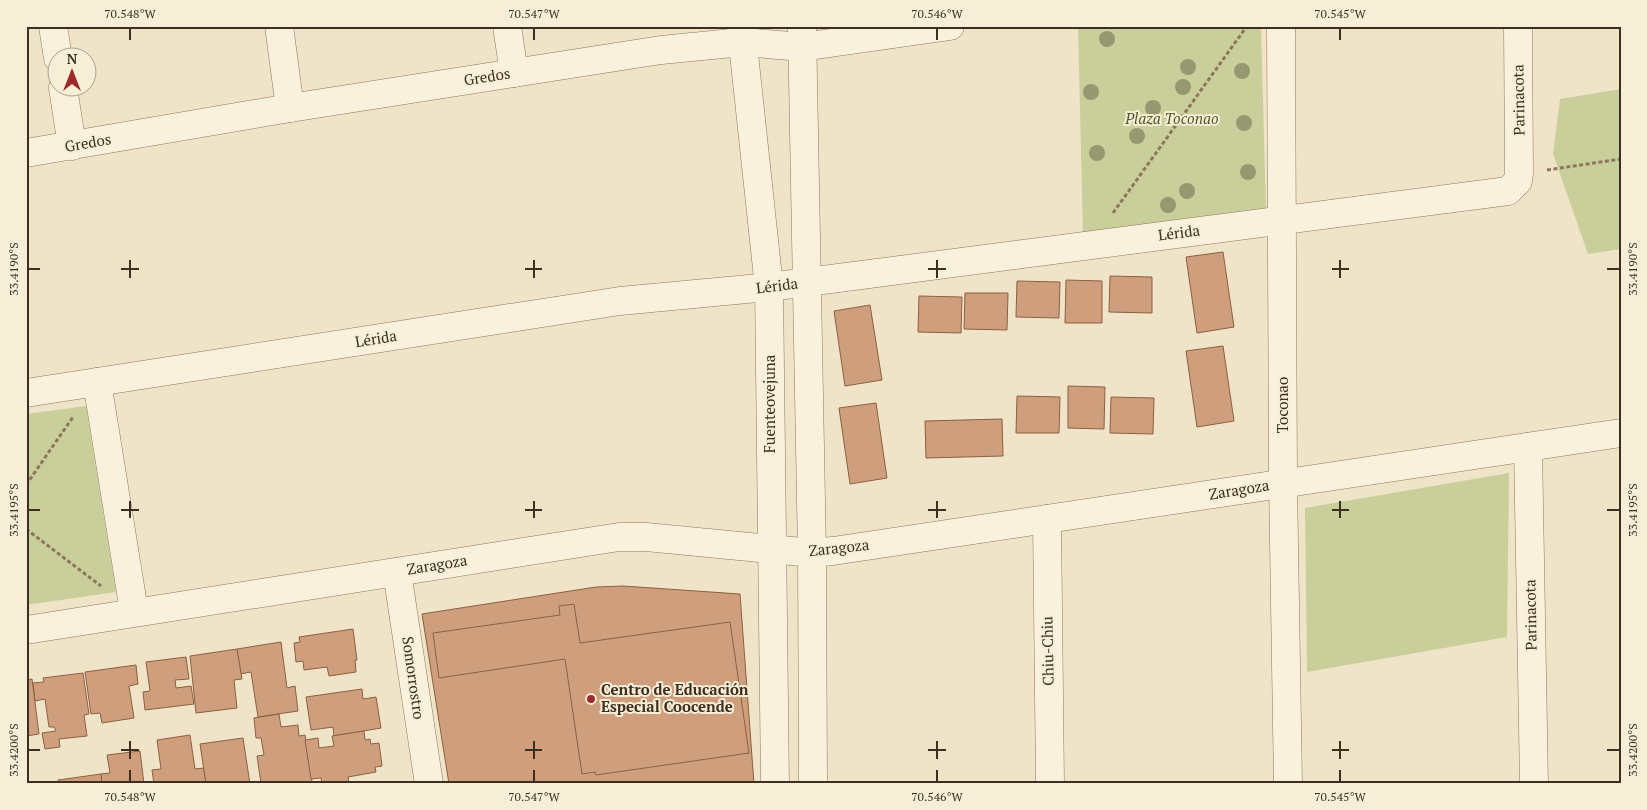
<svg xmlns="http://www.w3.org/2000/svg" width="1647" height="810" viewBox="0 0 1647 810" font-family="'PT Serif',serif">
<rect width="100%" height="100%" fill="#f0e4c8"/>
<g fill="#c9cf9b">
<polygon points="1078,26 1261,26 1266,211 1083,236"/>
<polygon points="1621,89 1621,249 1588,254 1553,154 1560,99"/>
<polygon points="86,406 116,592 26,605 26,414"/>
<polygon points="1509,473 1507,637 1307,672 1305,508"/>
</g>
<g fill="#cf9f7d" stroke="#8d5f41">
<polygon points="1223,252 1234,327 1197,333 1186,257"/>
<polygon points="1110,276 1152,277 1152,313 1109,312"/>
<polygon points="1066,280 1102,281 1102,323 1065,323"/>
<polygon points="1017,281 1060,282 1059,318 1016,317"/>
<polygon points="965,293 1008,293 1007,330 964,329"/>
<polygon points="919,296 962,297 961,333 918,332"/>
<polygon points="870,305 882,380 845,386 834,311"/>
<polygon points="1223,346 1234,421 1197,427 1186,351"/>
<polygon points="1068,386 1105,387 1104,429 1068,428"/>
<polygon points="1017,396 1060,397 1059,433 1016,433"/>
<polygon points="1111,397 1154,398 1153,434 1110,433"/>
<polygon points="876,403 887,478 850,484 839,408"/>
<polygon points="1002,419 1003,456 926,458 925,421"/>
<polygon points="623,586 740,594 754,784 449,784 422,614 596,587"/>
<polygon points="574,604 580,643 730,622 749,753 596,775 595,772 582,774 565,659 439,678 433,633 560,615 559,606"/>
<polygon points="353,629 357,660 355,660 356,672 329,676 327,667 304,670 303,661 296,662 294,643 300,642 299,637"/>
<polygon points="281,642 287,688 295,686 298,711 258,717 251,672 240,674 237,649"/>
<polygon points="237,649 242,679 234,680 237,708 196,713 190,656"/>
<polygon points="186,657 189,679 175,680 176,688 191,686 194,704 145,710 143,692 150,691 146,662"/>
<polygon points="136,665 138,684 129,686 134,718 102,723 100,713 91,714 85,672"/>
<polygon points="83,673 89,714 84,715 87,736 59,739 60,747 45,749 42,733 56,731 54,727 49,727 45,699 35,701 33,683 44,682 43,678"/>
<polygon points="32,679 39,734 26,736 26,680"/>
<polygon points="362,689 363,699 376,697 381,728 334,736 333,727 311,730 306,697"/>
<polygon points="279,714 281,727 298,725 299,736 305,735 312,782 261,783 257,756 264,755 261,738 256,738 254,718"/>
<polygon points="364,731 365,740 370,739 371,744 379,743 382,766 375,767 376,772 348,777 349,784 322,784 321,778 311,779 305,740 318,738 319,748 334,746 332,736"/>
<polygon points="190,735 195,769 204,768 206,784 154,784 152,770 161,769 157,740"/>
<polygon points="243,738 250,784 206,784 200,744"/>
<polygon points="140,751 144,784 102,784 101,774 110,773 107,755"/>
<polygon points="101,774 102,784 58,784 58,780"/>
</g>
<g fill="none" stroke-linecap="round" stroke-linejoin="round">
<defs>
<g id="minor">
<polyline points="53,26 58,58"/>
<polyline points="279,26 290,108"/>
<polyline points="507,26 514,73"/>
<polyline points="741,26 769,287 775,784"/>
<polyline points="802,26 812,553 813,784"/>
<polyline points="1281,26 1283,483 1288,784"/>
<polyline points="63,88 72,146"/>
<polyline points="26,153 290,108 661,50 743,42 802,47 950,26"/>
<polyline points="97,382 134,611"/>
<polyline points="26,393 620,301 769,287 1508,191 1518,181 1519,173 1518,26"/>
<polyline points="1528,447 1534,784"/>
<polyline points="1047,519 1050,784"/>
<polyline points="397,572 429,784"/>
<polyline points="26,630 619,537 646,537 812,553 833,551 1621,433"/>
</g>
</defs>
<use href="#minor" stroke="#8d765c" stroke-width="29"/>
<g stroke="#8d765c" stroke-width="3" stroke-dasharray="4 2.5" stroke-linecap="butt">
<polyline points="1547,170 1621,159"/>
<polyline points="1113,213 1247,26"/>
<polyline points="26,485 73,417"/>
<polyline points="26,529 101,586"/>
</g>
<use href="#minor" stroke="#faf1dc" stroke-width="28"/>
</g>
<g fill="#96986f">
<circle cx="1107" cy="39" r="8"/>
<circle cx="1188" cy="67" r="8"/>
<circle cx="1242" cy="71" r="8"/>
<circle cx="1183" cy="87" r="8"/>
<circle cx="1091" cy="92" r="8"/>
<circle cx="1153" cy="108" r="8"/>
<circle cx="1244" cy="123" r="8"/>
<circle cx="1137" cy="136" r="8"/>
<circle cx="1097" cy="153" r="8"/>
<circle cx="1248" cy="172" r="8"/>
<circle cx="1187" cy="191" r="8"/>
<circle cx="1168" cy="205" r="8"/>
</g>
<path fill="none" stroke="#3d2e20" stroke-width="2" d="M130,28V40M534,28V40M937,28V40M1340,28V40M130,260V278M534,260V278M937,260V278M1340,260V278M28,269H40M121,269H139M525,269H542M928,269H946M1332,269H1349M1607,269H1620M130,501V518M534,501V518M937,501V518M1340,501V518M28,510H40M121,510H139M525,510H542M928,510H946M1332,510H1349M1607,510H1620M130,741V759M534,741V759M937,741V759M1340,741V759M28,750H40M121,750H139M525,750H542M928,750H946M1332,750H1349M1607,750H1620M130,770V782M534,770V782M937,770V782M1340,770V782"/>
<circle fill="#9e2a2b" stroke="#f7eed8" stroke-width="2" cx="591" cy="699" r="5"/>
<g text-anchor="middle" stroke-width="4" stroke-linejoin="round" paint-order="stroke">
<g font-size="15" fill="#3d2e20" stroke="#f7eed8">
<text transform="translate(487 77) rotate(-9)" y="5">Gredos</text>
<text transform="translate(1519 100) rotate(-91)" y="5">Parinacota</text>
<text transform="translate(88 143) rotate(-10)" y="5">Gredos</text>
<text transform="translate(1179 233) rotate(-7)" y="5">Lérida</text>
<text transform="translate(777 286) rotate(-7)" y="5">Lérida</text>
<text transform="translate(376 339) rotate(-9)" y="5">Lérida</text>
<text transform="translate(770 404) rotate(-90)" y="5">Fuenteovejuna</text>
<text transform="translate(1283 405) rotate(-90)" y="5">Toconao</text>
<text transform="translate(1239 490) rotate(-9)" y="5">Zaragoza</text>
<text transform="translate(839 548) rotate(-6)" y="5">Zaragoza</text>
<text transform="translate(437 565) rotate(-9)" y="5">Zaragoza</text>
<text transform="translate(1531 615) rotate(-91)" y="5">Parinacota</text>
<text transform="translate(1048 651) rotate(-91)" y="5">Chiu-Chiu</text>
<text transform="translate(413 678) rotate(82)" y="5">Somorrostro</text>
</g>
<g font-size="15" font-style="italic" fill="#4d5a26" stroke="#f7eed8">
<text x="1172" y="124">Plaza Toconao</text>
</g>
<g font-size="15" font-weight="bold" fill="#3d2e20" stroke="#f7eed8" text-anchor="start">
<text x="601" y="695">Centro de Educación<tspan x="601" dy="17">Especial Coocende</tspan></text>
</g>
</g>
<rect width="1647" height="810" fill="none" stroke="#f7eed8" stroke-width="55"/>
<g transform="translate(72 72)"><circle r="24" fill="#f7eed8" stroke="#ada18e"/>
<path d="M0-4L9 19L0 12L-9 19Z" fill="#9e2a2b"/>
<text y="-8" font-size="14" font-weight="bold" text-anchor="middle" fill="#3d2e20">N</text>
</g>
<rect x="28" y="28" width="1592" height="754" fill="none" stroke="#3d2e20" stroke-width="2"/>
<g font-size="12" text-anchor="middle" fill="#3d2e20">
<text x="130" y="18">70.548°W</text>
<text x="534" y="18">70.547°W</text>
<text x="937" y="18">70.546°W</text>
<text x="1340" y="18">70.545°W</text>
<text transform="translate(14 269) rotate(-90)" y="4">33.4190°S</text>
<text transform="translate(1633 269) rotate(-90)" y="4">33.4190°S</text>
<text transform="translate(14 510) rotate(-90)" y="4">33.4195°S</text>
<text transform="translate(1633 510) rotate(-90)" y="4">33.4195°S</text>
<text transform="translate(14 750) rotate(-90)" y="4">33.4200°S</text>
<text transform="translate(1633 750) rotate(-90)" y="4">33.4200°S</text>
<text x="130" y="801">70.548°W</text>
<text x="534" y="801">70.547°W</text>
<text x="937" y="801">70.546°W</text>
<text x="1340" y="801">70.545°W</text>
</g>
</svg>
